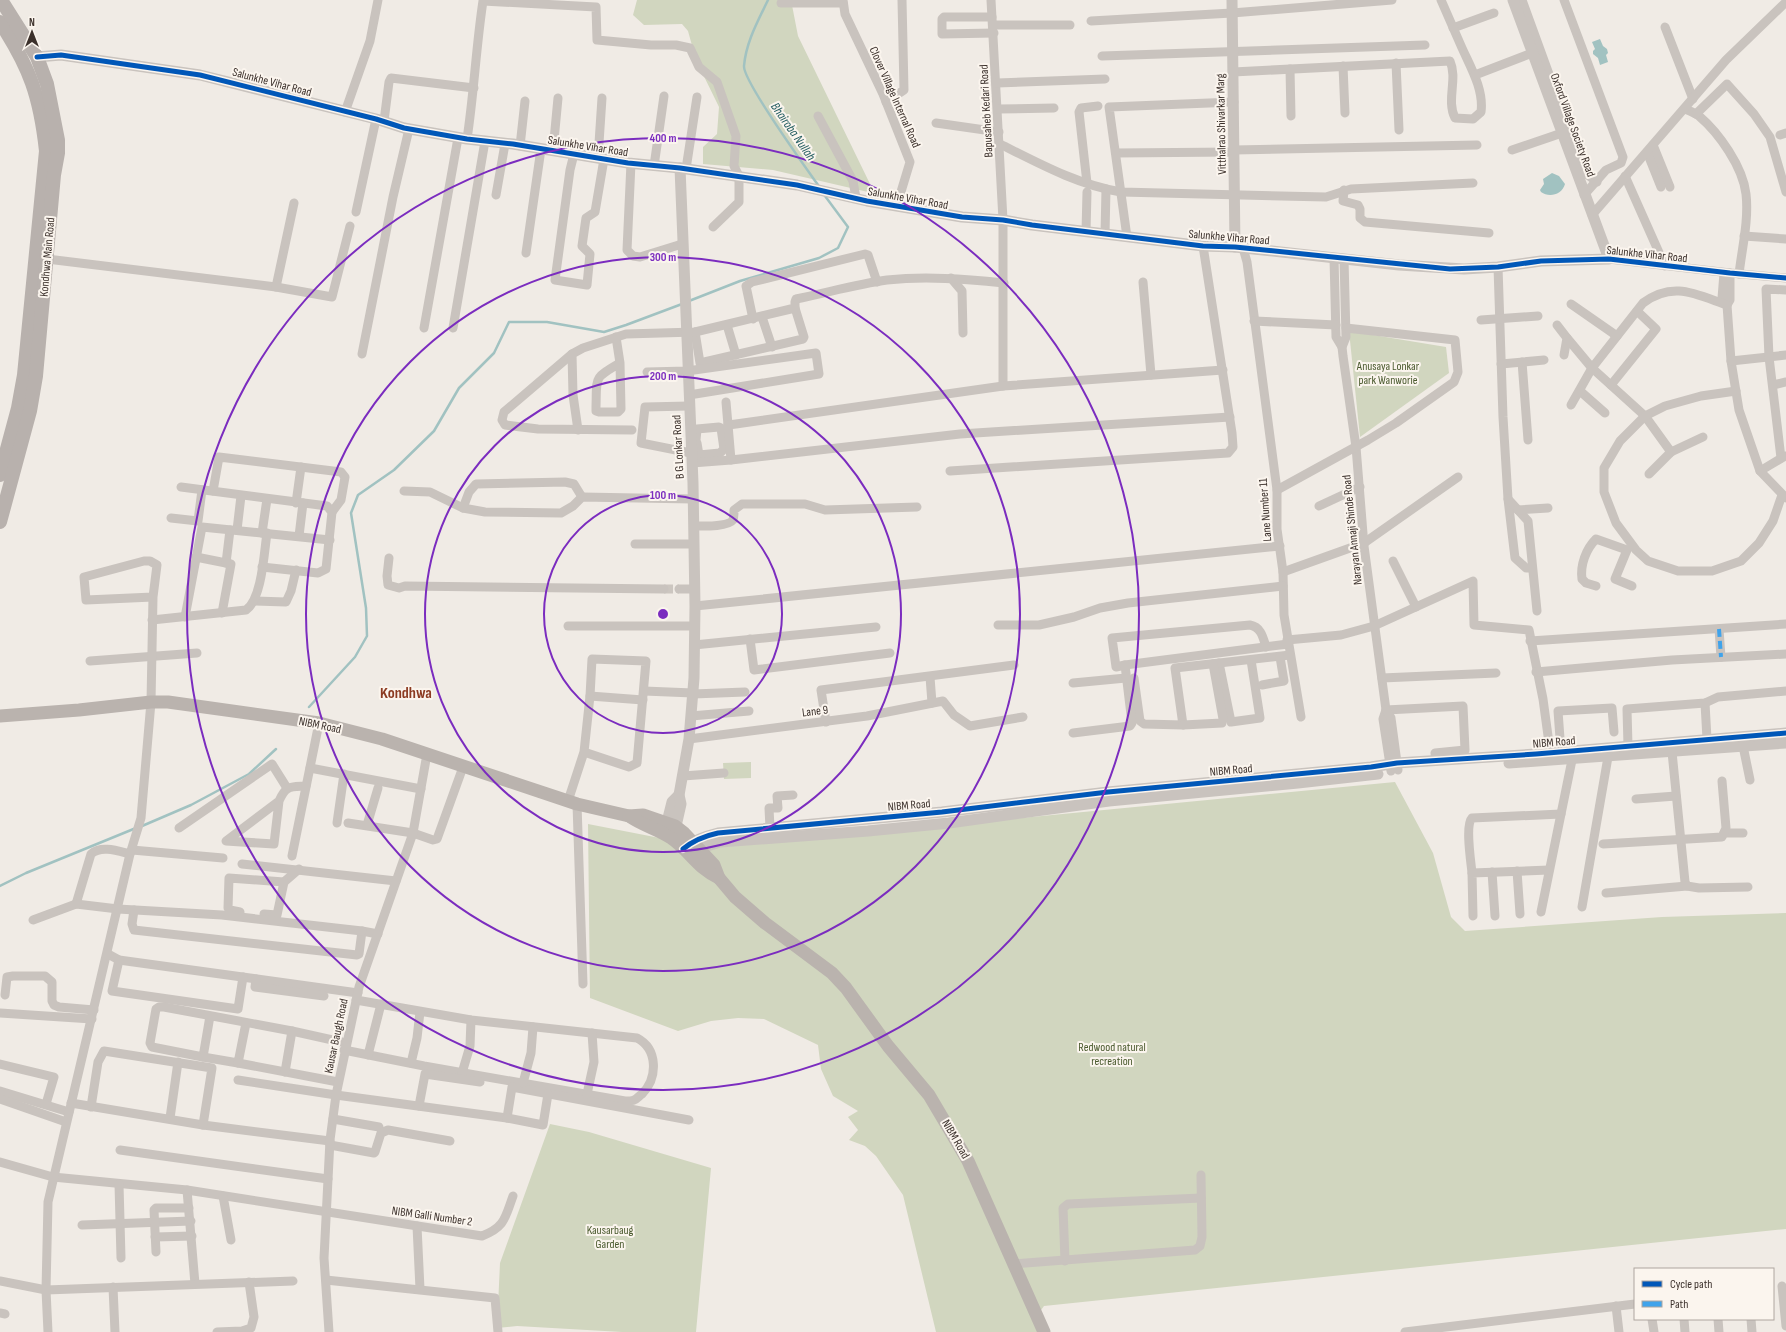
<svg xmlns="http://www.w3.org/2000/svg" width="1786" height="1332" viewBox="0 0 1786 1332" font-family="'Sofia Sans Condensed',sans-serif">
<rect width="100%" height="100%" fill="#f0ebe5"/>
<g fill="#d1d6bf">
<polygon points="637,0 791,0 798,36 871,186 868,192 773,170 703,164 703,147 717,134 719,107 696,60 688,31 682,24 644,25 633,15"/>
<polygon points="1349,331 1446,347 1449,373 1360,437"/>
<polygon points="751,762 751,778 724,779 723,763"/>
<polygon points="1395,782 1433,853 1451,917 1465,931 1662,917 1786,913 1786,1229 1044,1306 1036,1317 1040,1332 936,1332 903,1195 876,1156 865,1146 849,1140 858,1130 848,1117 858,1111 833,1096 821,1069 818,1045 764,1019 738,1018 711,1021 678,1031 590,998 588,824 711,848"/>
<polygon points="550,1124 589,1132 711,1168 696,1332 622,1332 517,1326 497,1328 500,1263"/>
</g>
<g fill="#a1c2c1">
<polygon points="1600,39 1603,46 1607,49 1608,53 1606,55 1608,62 1600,65 1598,58 1593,54 1593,51 1595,49 1592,42"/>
<path d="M1552,173L1559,176L1565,184C1562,195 1549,198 1541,192L1540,190L1544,184L1543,179Z"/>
</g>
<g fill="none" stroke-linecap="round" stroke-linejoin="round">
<g stroke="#a1c2c1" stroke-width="2.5">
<path d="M768,0C758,21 746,42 744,66C743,81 806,168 818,185"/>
<polyline points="689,301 740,281 819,258 838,248 848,227 825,196"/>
<polyline points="309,707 355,657 367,636 366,608 351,513 358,495 394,470 434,431 459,388 494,353 509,322 547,322 604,332 626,325 682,304"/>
<polyline points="142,826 191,805 249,774 276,749"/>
<polyline points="0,886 26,873 136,828"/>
</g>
<polyline stroke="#ccc6c0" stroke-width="9" stroke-dasharray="9 4.5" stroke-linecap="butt" points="664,589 679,589"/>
<g stroke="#c9c3be" stroke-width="9">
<polyline points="843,0 845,14 883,94 910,162 897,205"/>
<polyline points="991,0 1003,220 1003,386"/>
<polyline points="1522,0 1585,173 1597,182"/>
<polyline points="1564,0 1623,157 1621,163 1606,170 1584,195"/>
<polyline points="781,3 843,3"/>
<polyline points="992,17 944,17 942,19 942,34 994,33"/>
<polyline points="1091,21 1232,13 1392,0"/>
<polyline points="993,25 1070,25"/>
<polyline points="1665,27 1693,99"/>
<polyline points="1453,28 1494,13"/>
<polyline points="1102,56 1425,45"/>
<polyline points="1396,63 1399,130"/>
<polyline points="1343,66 1345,113"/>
<polyline points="1290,69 1291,116"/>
<path d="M1233,72L1450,61C1458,79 1446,100 1455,118L1473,119L1481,112C1484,90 1471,68 1462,48C1455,32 1448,16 1441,0"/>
<polyline points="1475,75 1532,53"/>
<polyline points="997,83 1105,79"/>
<polyline points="886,102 904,90 902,0"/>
<polyline points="998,109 1054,108"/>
<path d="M1685,109C1690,111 1695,113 1699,116C1719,133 1743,167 1746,194C1749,220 1742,248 1739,274"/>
<polyline points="345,112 370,41 378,0"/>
<polyline points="1696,114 1727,84 1754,114 1770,137 1786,192"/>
<polyline points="818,116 853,181 856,198"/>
<polyline points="384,121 389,82 391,78 474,88"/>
<polyline points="936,123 999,132"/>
<polyline points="1780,135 1786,133"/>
<path d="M467,139C474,93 476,47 483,1L596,7L597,40L651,45H676L690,48L699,67L717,82L736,136L734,166L739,176V202L713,227"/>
<path d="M1000,144C1038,163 1078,185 1121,192L1326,197L1351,189L1473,183"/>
<polyline points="1653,145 1670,187"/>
<polyline points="520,146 525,101"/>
<polyline points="1234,150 1477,145"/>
<polyline points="1512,150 1562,133"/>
<polyline points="553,151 558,98"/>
<polyline points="1647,152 1661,187"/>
<polyline points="1116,153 1234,152"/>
<polyline points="574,154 570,170 555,280 587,285 590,254 582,246 586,218 595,212 604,159"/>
<polyline points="598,158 602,98"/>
<polyline points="631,163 627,250 633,256 640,257 682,244"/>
<polyline points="654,166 664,96"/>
<polyline points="686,169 697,97"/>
<polyline points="1625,176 1665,266"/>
<polyline points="1087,183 1079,112 1081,108 1098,106"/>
<polyline points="1344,190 1343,201 1358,205 1360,209 1360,218 1365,222 1489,233"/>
<polyline points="496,195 505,144"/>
<polyline points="356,212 376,119"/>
<polyline points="1592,215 1726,60 1786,2"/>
<polyline points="1086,232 1087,192"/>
<polyline points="1105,234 1106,189"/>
<polyline points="1744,236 1786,239"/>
<polyline points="1127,237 1109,107 1234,102"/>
<polyline points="1243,248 1247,262 1277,490 1277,529 1283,572 1284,615 1301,717"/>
<polyline points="526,253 541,149"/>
<polyline points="1334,258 1336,337 1342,347"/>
<polyline points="47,259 276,287 332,297 350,226"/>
<polyline points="1344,259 1346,337 1342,347 1343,356 1356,447 1364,546 1386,710 1383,719 1391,771"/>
<polyline points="1609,259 1730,273 1786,278"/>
<polyline points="1498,267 1503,417 1508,499 1515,558 1526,568 1532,568"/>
<polyline points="1724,273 1722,298 1727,305 1731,361 1739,410 1760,471 1786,498"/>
<polyline points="951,278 962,291 963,333"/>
<polyline points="1143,282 1151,375"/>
<polyline points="276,287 294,203"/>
<polyline points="1571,304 1617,336"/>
<polyline points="1727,305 1730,300 1730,273"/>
<polyline points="762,317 772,347"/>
<polyline points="753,319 746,286 752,282 865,254 868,255 877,282"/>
<polyline points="1481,320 1538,316"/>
<polyline points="1254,321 1336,325"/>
<polyline points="727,325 736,355"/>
<polyline points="1557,325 1567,338 1564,355"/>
<polyline points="424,328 458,138"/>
<polyline points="453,328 485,141"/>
<polyline points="695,332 700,363 803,339 804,337 795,308"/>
<path d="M616,337L620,363L621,409L618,412H599L596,411V407C597,376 593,379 620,363"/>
<polyline points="1567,338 1592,368 1645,416 1671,452"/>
<polyline points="362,354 393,197 409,129"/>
<polyline points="572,354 504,412 502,420 505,425 538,429 632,430"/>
<polyline points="1731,361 1786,355"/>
<polyline points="1522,362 1528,440"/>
<polyline points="1501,364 1544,360"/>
<polyline points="647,372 687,371 816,353 819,374 689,395"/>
<polyline points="1611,385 1656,329 1637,311"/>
<polyline points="1773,385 1786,382"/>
<polyline points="1580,391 1605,413"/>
<polyline points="1736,391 1701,396 1665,406 1645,416 1620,441 1604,468 1604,492 1616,523 1636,550 1648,561 1678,571 1712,571 1741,561 1759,543 1773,521 1782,495"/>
<polyline points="726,402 728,425"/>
<path d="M1571,405L1592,368L1643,303C1673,281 1695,294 1727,305"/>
<polyline points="689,406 645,407 641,443 691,453"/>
<path d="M578,430L573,395L572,354L583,348L626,334L695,332L795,308V302L796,299C826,293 857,284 887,280C926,276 964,279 1004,283"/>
<polyline points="696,440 697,429 719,427 721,428 724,449 720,453 699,455 697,443"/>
<polyline points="1781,458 1769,357 1766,289 1786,290"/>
<polyline points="731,460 960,434 1230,417"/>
<polyline points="692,463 731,460 728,425 736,424 1003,386 1223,370"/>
<polyline points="950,471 1228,453 1233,447 1232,433 1203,246"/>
<polyline points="1760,471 1785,456"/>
<polyline points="1649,474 1671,452 1703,437"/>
<polyline points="181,487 327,506 332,512 326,569 318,573 262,567"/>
<polyline points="1277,490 1368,440 1396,423 1454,382 1458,372 1455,340 1346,328"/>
<polyline points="213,491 219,457 341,472 345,477 341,500 332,512"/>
<polyline points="404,491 430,492 463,508 485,512 561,513 573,506 582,497 693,499"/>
<polyline points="1508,499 1528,521 1537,611"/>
<polyline points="296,503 301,467"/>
<polyline points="1319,506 1360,487"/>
<polyline points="463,508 469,492 476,484 565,482 574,484 582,497"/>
<polyline points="1518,510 1548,508"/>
<polyline points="171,518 198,521 202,490"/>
<path d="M694,526C702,526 728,527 733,520C734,517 734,513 734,510L742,504H805L825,510L917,507"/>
<polyline points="237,530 241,496"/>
<polyline points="262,533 267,499"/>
<polyline points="299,536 303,503"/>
<polyline points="635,544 693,544"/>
<polyline points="196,557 231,564 222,613"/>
<polyline points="389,558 387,576 388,585 399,588 405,586 664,589"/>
<polyline points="1393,561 1416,607"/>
<polyline points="226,563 230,530"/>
<polyline points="1283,572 1364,543 1458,477"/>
<path d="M1596,586L1586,583L1582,579C1580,565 1586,549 1596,539L1627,550L1615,579L1632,586"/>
<polyline points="679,589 694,589"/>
<polyline points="255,601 286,602 291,591 296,570"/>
<polyline points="695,606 1280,546"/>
<polyline points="185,617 202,527 330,540"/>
<path d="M152,620L246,610C262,599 264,553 267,533"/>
<polyline points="998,625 1039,625 1074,617 1100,608 1128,603 1283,586"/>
<polyline points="568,626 695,626"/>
<polyline points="1719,629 1721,657"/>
<polyline points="750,639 754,670 890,653"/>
<polyline points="1287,640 1341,635 1374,626 1473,581 1474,625 1529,630 1543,699 1551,758"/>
<polyline points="1530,641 1786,624"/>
<polyline points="694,645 876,627"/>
<polyline points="90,661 197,653"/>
<polyline points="1219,663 1231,722 1260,718 1251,660"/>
<path d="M1125,665L1116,667L1112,638L1250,625C1261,627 1263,637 1266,647"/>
<polyline points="1536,672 1672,660 1786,654"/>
<polyline points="930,677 932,703"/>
<polyline points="1134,678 1140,721 1144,724 1183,725 1175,668 1290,655"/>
<polyline points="1382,678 1496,673"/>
<polyline points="1073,683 1126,678"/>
<polyline points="1262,685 1284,681 1280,657"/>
<polyline points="644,691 693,693"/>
<polyline points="693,694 745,692"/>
<polyline points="590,696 643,700"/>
<polyline points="1705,703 1707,739"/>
<polyline points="1386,710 1463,706 1465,750 1435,753 1436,761"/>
<polyline points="1386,710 1391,718 1398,770"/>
<polyline points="691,716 749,711"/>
<polyline points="826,722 821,690 1014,665"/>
<polyline points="1183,725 1222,723 1223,719 1213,664"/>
<polyline points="1073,733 1130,726 1132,723 1125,665 1288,644"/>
<polyline points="689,739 867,716 943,701 954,715 970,726 1023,717"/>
<polyline points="1628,746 1627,709 1705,703 1718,697 1786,691"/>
<polyline points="1743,746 1750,780"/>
<polyline points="1561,752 1558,711 1612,708 1614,732"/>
<polyline points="1672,752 1685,882 1687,886 1699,888 1748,887"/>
<polyline points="310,768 421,789"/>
<polyline points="683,776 724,773"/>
<polyline points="1636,799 1676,796"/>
<path d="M279,801L274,844L226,841L279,801C286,785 290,787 306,786"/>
<polyline points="568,801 584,752 590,696 592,659 646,661 637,763 629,767 584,752"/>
<polyline points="577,804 583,984"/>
<polyline points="337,823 344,774"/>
<polyline points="348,823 413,833 433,840 437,839 463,767"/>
<polyline points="367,825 378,788"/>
<polyline points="179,828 272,764 287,788"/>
<polyline points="770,828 769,808 778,808 777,796 793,795"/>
<polyline points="1724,833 1743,833"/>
<polyline points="1603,844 1722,837 1726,828 1722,781"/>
<polyline points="132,850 223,858"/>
<polyline points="292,856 319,723"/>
<polyline points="242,864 396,881"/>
<polyline points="1517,871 1520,914"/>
<polyline points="1492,872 1495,916"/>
<path d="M1472,873C1471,862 1465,825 1472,818L1561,814"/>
<polyline points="1606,893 1687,886"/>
<path d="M76,904L91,854C101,845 118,851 130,854"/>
<polyline points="1582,907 1608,757"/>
<polyline points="134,910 132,924 134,930 357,955 359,954 362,931 378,934"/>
<polyline points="240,912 230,910 228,908 229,878 284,882 299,869"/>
<polyline points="1541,912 1572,760"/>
<polyline points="264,914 277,915 284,882"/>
<polyline points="1473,916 1472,873 1549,870"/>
<polyline points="33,920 76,904 118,909 222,915 362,931"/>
<polyline points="108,954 119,960 358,993"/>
<polyline points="119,960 112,991 238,1009 243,977"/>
<polyline points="256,979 255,987 324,996"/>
<polyline points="5,995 7,977 13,976 45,976 52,982 52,1001 54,1005 59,1007 94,1010"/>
<polyline points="0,1013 92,1019"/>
<polyline points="210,1016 203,1057 152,1047 150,1043 156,1009 159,1007 164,1007 292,1031 346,1043"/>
<path d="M344,1050L424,1066L625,1101C628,1101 632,1101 634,1100C637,1099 639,1096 642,1094C658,1078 658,1049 637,1038L471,1020L356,1000"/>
<polyline points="368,1055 381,1004"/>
<polyline points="203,1057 238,1063 246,1023"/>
<polyline points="238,1063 338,1082"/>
<polyline points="411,1063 417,1038 420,1012"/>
<polyline points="0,1064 54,1077 46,1104"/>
<polyline points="285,1072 292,1031"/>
<polyline points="462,1073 470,1046 471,1020"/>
<polyline points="238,1080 336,1095 507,1118 512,1087 689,1120"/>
<polyline points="523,1083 531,1053 533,1027"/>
<polyline points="0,1091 69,1112"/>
<polyline points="587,1094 594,1062 592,1033"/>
<polyline points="0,1099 66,1122"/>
<polyline points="71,1103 203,1125 330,1141"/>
<polyline points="419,1106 425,1074 480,1082"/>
<polyline points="91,1107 98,1062 104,1051 212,1068 203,1125"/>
<polyline points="170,1118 178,1062"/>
<polyline points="507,1118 543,1125 548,1094"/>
<polyline points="333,1119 379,1127"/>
<polyline points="330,1145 374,1153 375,1152 381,1133 388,1130 450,1141"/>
<polyline points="120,1150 328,1179"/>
<path d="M0,1162L53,1177L187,1190L482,1236C505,1227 505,1218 513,1196"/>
<polyline points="119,1184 121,1258"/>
<polyline points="187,1190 195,1284"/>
<polyline points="223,1196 231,1240"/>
<polyline points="82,1225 191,1221"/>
<polyline points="417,1226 420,1289"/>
<polyline points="155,1237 192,1236"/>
<polyline points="156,1252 154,1210 156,1208 189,1208"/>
<polyline points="1065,1261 1063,1208 1068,1204 1201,1198"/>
<polyline points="1014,1264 1195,1250 1200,1246 1202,1237 1201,1175"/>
<polyline points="326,1280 495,1298 498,1332"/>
<polyline points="0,1281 46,1290 293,1281"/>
<polyline points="1782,1286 1786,1326"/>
<polyline points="113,1287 115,1332"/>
<polyline points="1616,1306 1619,1332"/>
<polyline points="0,1313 5,1314"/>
<polyline points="1652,1319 1654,1332"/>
<polyline points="1684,1319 1685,1332"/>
<polyline points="1718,1319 1719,1332"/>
<polyline points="1751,1319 1752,1332"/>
<polyline points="48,1332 46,1290 48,1202 130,854 141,818 151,702 153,597 157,565 150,561 144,561 84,577 86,600 153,597"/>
<polyline points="217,1332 242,1331 251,1328 254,1317 249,1282"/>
<polyline points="329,1332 324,1258 330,1140 336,1095 359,987 413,833 427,754"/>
<polyline points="1405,1332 1635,1304"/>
</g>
<g stroke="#c9c3be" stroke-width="11">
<polyline points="1232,0 1235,247"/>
<polyline points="37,57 61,55 200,75 376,119 404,128 467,139 513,144 628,163 680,168 797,185 867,201 962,217 1003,220 1032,225 1203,246 1235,247 1399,265 1464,269 1498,267 1541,261 1609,259 1513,0"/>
<polyline points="1509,763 1786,743"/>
<polyline points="665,830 672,802 679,795"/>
<polyline points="674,835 681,804 679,795 689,739 694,678 695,606 693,483 680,168"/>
<path d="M687,846C696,839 706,836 718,833L942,812L1108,792L1371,767L1397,763L1536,754L1786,733"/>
<polyline points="694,854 707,846 720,842 868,831 949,823 1109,801 1298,783 1378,774"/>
</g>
<g stroke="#bab3ae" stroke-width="13">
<polyline points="0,716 79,710 151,702 168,702 319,723 382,739 577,804 629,816 643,815 675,826 684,833 714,865 719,878 735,897 765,923 832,973 846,988 888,1046 929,1095 968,1161 1044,1332"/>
<path d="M629,816C643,826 658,829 671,838C690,851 697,868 719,878"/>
</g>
<g stroke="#b8b1ad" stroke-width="14">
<path d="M0,22C30,68 40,96 46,151L24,375L18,408L0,475"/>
<polyline points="0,522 30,411 36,376 54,175 58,153 58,140 47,84 37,57 1,0"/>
</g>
<polyline stroke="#3fa3eb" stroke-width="4" stroke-dasharray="8 4" stroke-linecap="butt" points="1719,629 1721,657"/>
<defs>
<g id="cycleway">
<polyline points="37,57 61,55 200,75 376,119 404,128 467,139 513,144 628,163 680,168 797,185 867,201 962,217 1003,220 1032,225 1203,246 1235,247 1450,269 1498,267 1541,261 1609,259 1730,273 1786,278"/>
<path d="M683,849C694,840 704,836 718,833L942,812L1108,792L1371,767L1397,763L1536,754L1786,733"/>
</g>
</defs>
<use href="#cycleway" stroke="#fbf5ee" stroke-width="8"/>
<use href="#cycleway" stroke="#0057b8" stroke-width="5"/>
</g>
<g fill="none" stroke="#7b2cbf" stroke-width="2">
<circle cx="663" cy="614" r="119"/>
<circle cx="663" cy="614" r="238"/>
<circle cx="663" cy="614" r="357"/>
<circle cx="663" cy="614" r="476"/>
</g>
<g text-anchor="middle" stroke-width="4" stroke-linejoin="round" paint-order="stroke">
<g font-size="12" fill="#3b302b" stroke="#fbf5ee">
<text transform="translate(272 82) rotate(15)" y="4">Salunkhe Vihar Road</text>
<text transform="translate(895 97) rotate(66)" y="4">Clover Village Internal Road</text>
<text transform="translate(986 111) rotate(-93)" y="4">Bapusaheb Kedari Road</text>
<text transform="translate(1221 124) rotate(-91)" y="4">Vitthalrao Shivarkar Marg</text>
<text transform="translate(1573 125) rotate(70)" y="4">Oxford Village Society Road</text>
<text transform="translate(588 146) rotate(9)" y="4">Salunkhe Vihar Road</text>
<text transform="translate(908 198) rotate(10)" y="4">Salunkhe Vihar Road</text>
<text transform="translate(1229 237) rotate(5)" y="4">Salunkhe Vihar Road</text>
<text transform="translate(1647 254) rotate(6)" y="4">Salunkhe Vihar Road</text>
<text transform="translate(47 257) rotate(-85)" y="4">Kondhwa Main Road</text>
<text transform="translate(678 447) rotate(-93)" y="4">B G Lonkar Road</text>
<text transform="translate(1265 510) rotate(-94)" y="4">Lane Number 11</text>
<text transform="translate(1352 530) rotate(-96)" y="4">Narayan Annaji Shinde Road</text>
<text transform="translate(815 711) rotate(-7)" y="4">Lane 9</text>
<text transform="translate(320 725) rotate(12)" y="4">NIBM Road</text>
<text transform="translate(1554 742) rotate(-5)" y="4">NIBM Road</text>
<text transform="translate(1231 770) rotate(-5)" y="4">NIBM Road</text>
<text transform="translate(909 805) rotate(-5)" y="4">NIBM Road</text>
<text transform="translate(336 1036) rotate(-78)" y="4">Kausar Baugh Road</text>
<text transform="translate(956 1139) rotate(60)" y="4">NIBM Road</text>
<text transform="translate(432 1216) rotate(8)" y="4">NIBM Galli Number 2</text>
</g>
<g font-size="12" fill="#4a5a2e" stroke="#fbf5ee">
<text x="1388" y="370">Anusaya Lonkar<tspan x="1388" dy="14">park Wanworie</tspan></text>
<text x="1112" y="1051">Redwood natural<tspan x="1112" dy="14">recreation</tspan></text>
<text x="610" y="1234">Kausarbaug<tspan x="610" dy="14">Garden</tspan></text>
</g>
<g font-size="13" font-style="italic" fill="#1f5a5e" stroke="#fbf5ee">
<text transform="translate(794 131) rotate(55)" y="5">Bhairoba Nullah</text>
</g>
<g font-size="16" font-weight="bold" fill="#8c3b22" stroke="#fbf5ee">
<text x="406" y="698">Kondhwa</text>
</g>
</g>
<circle cx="663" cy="614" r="6" fill="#7b2cbf" stroke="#fbf5ee" stroke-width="2"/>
<g font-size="12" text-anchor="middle" font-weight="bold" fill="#7b2cbf" stroke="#fbf5ee" stroke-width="4" stroke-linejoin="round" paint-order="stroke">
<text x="663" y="142">400 m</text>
<text x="663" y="261">300 m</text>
<text x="663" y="380">200 m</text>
<text x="663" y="499">100 m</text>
</g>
<rect x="1634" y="1268" width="140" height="52" fill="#fbf5ee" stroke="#aea6a0"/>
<rect x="1642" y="1281" width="20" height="6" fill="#0057b8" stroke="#aea6a0"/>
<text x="1670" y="1288" font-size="12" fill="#3b302b">Cycle path</text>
<rect x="1642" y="1301" width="20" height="6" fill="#3fa3eb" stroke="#aea6a0"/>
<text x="1670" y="1308" font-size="12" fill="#3b302b">Path</text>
<g transform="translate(32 32)" stroke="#fbf5ee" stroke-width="3" paint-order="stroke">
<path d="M0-3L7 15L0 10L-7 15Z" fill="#3b302b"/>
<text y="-6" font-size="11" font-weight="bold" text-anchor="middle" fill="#3b302b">N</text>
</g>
</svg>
